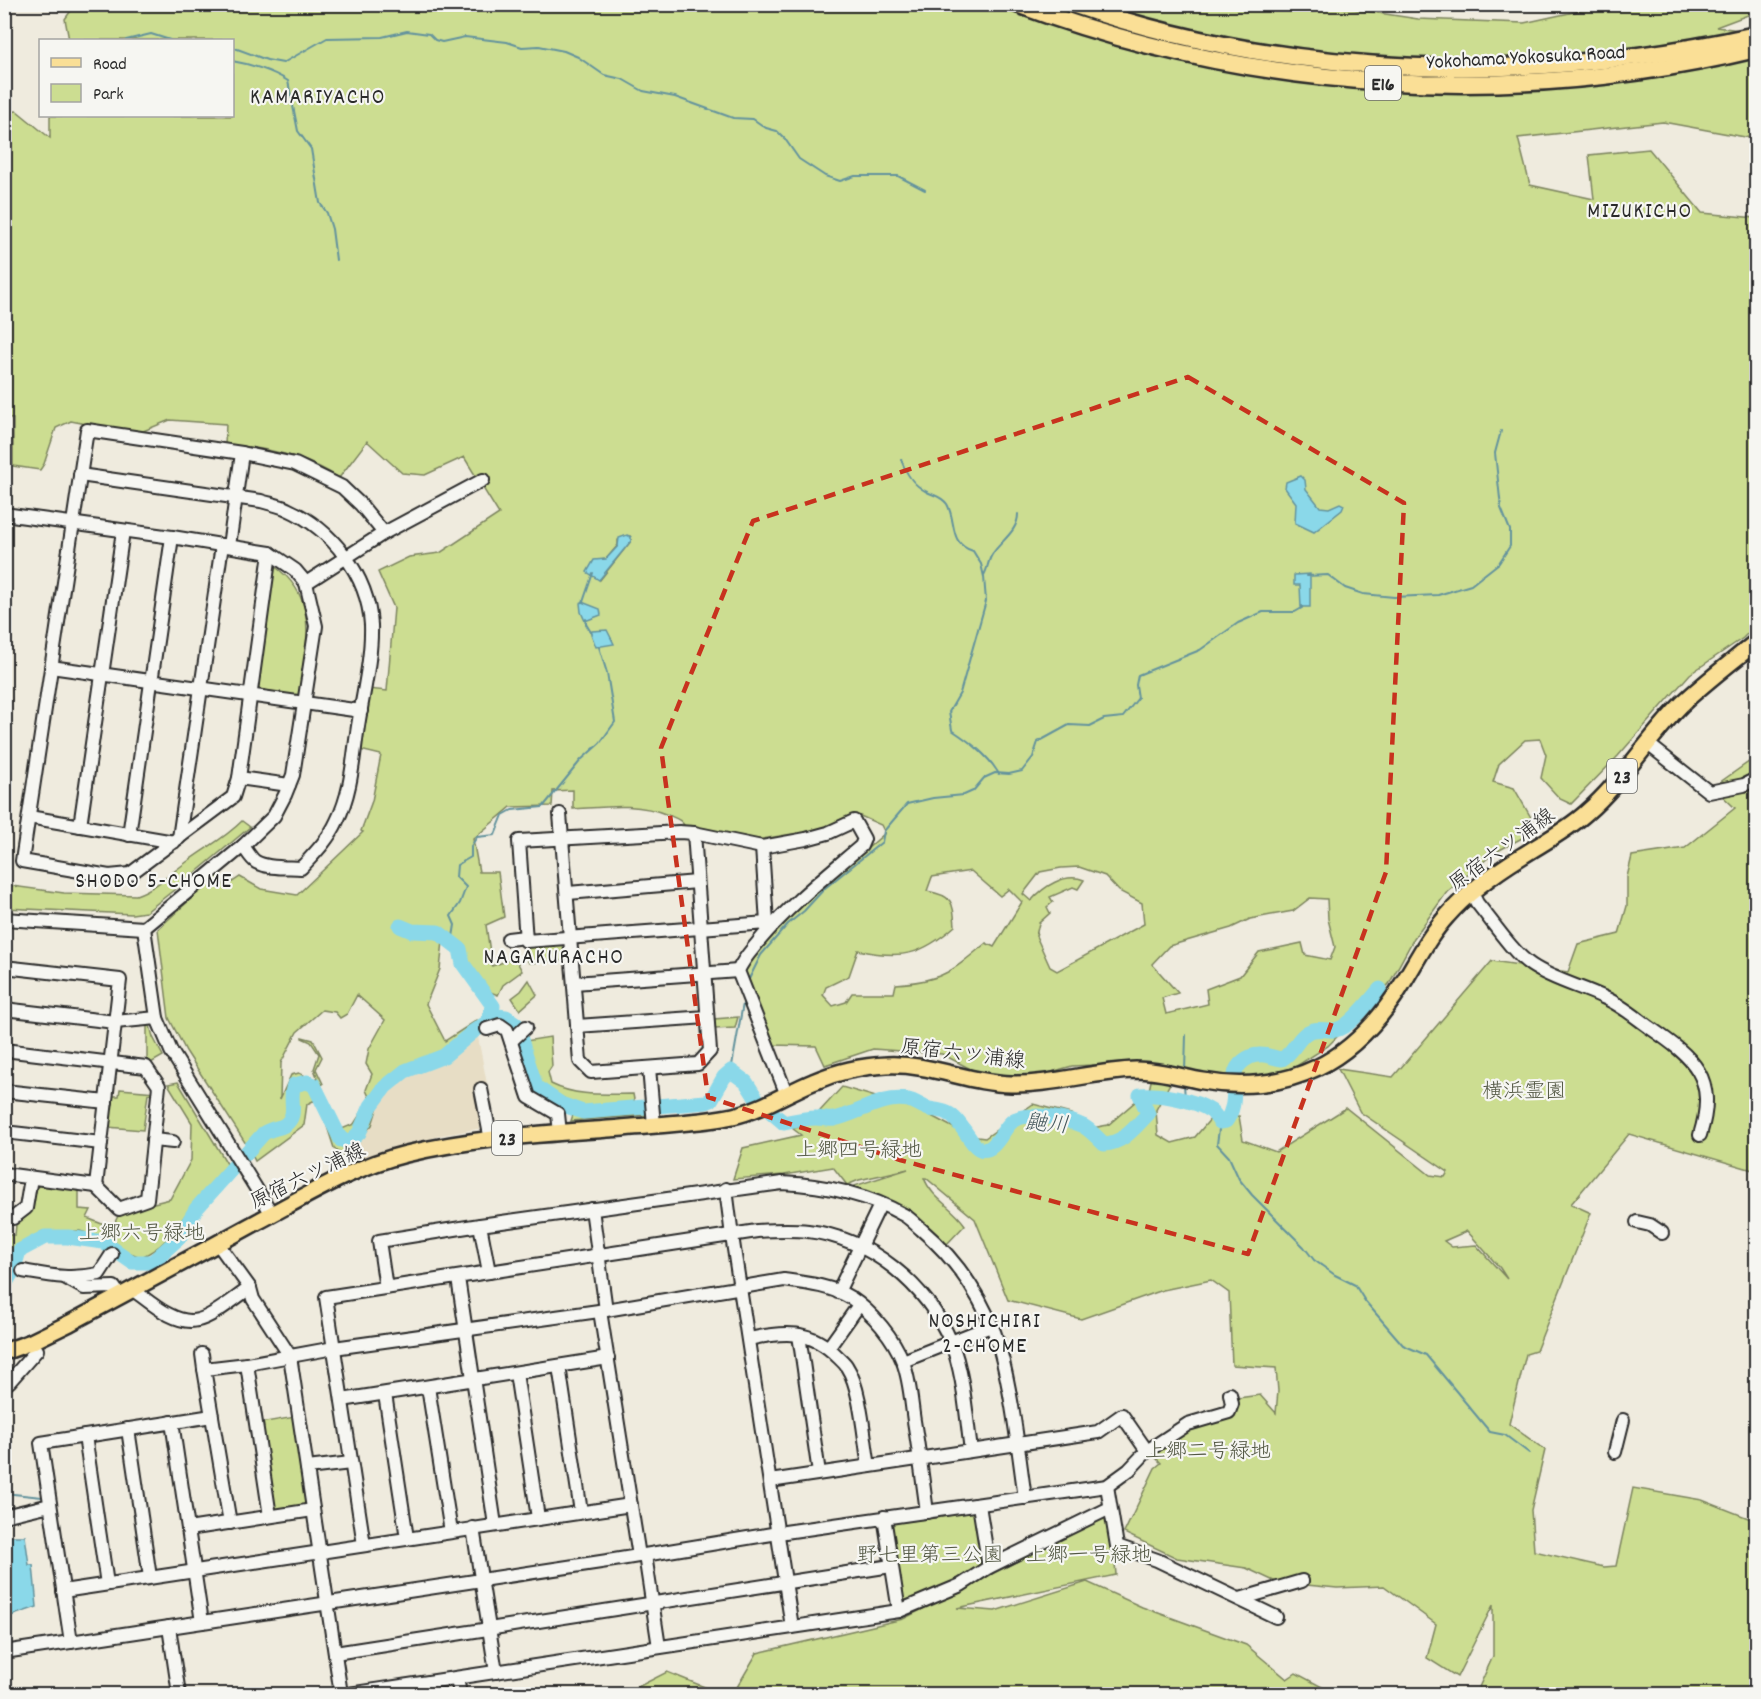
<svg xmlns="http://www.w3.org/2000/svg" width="1761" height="1699" viewBox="0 0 1761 1699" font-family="Dekko,'Klee One',sans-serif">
<rect width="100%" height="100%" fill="#efebde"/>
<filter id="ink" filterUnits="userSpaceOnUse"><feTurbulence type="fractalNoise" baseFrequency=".0167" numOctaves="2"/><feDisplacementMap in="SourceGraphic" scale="12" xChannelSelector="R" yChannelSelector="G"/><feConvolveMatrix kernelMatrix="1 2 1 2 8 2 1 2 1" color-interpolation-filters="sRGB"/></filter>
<g filter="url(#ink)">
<polygon fill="#e7ddc5" points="483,1028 485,1034 478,1037 495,1126 442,1135 354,1163 350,1149 372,1125 379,1103 386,1089 394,1082 441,1059"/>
<g fill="#ccdd91" stroke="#7c845e" stroke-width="1.5" fill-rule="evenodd">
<path d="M1320,4L1418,19L1524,23L1606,5H1756V12L1716,27L1756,32V139L1663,122L1518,138L1530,185L1594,199L1589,155L1649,149L1702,213L1756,218V625L1743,638L1690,674L1618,756L1571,804L1560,799L1541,778L1546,755L1540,739L1525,740L1499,764L1493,782L1514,788L1533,821L1526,836L1494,853L1447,892L1414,938L1389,984L1328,1046L1292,1069L1244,1080L1177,1070L1156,1110L1158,1135L1172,1143L1195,1137L1212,1117L1239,1116L1243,1140L1276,1152L1346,1108L1430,1175L1445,1177L1448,1172L1360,1112L1338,1069L1393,1077L1492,961L1568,972L1578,944L1619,934L1627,906V877L1632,856L1685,848L1735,808L1713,787L1756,757V1171L1629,1134L1571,1204L1591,1213L1536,1351L1526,1354L1509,1424L1545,1450L1531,1510L1534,1551L1604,1567L1616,1566L1633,1488L1702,1500L1756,1521V1694H1476L1493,1656V1605L1457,1677L1427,1658L1436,1624L1384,1586L1337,1588L1276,1582L1246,1568L1177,1558L1124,1533L1155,1468L1161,1463L1154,1456L1179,1436L1196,1425L1235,1411L1238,1398L1260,1395L1276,1413L1278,1391L1276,1368L1232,1365L1229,1293L1211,1280L1163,1290L1081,1319L1008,1300L975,1219L926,1178H924C932,1199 952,1206 965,1225L946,1245L910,1213L851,1187L908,1169L859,1180L847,1185L833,1167L784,1175L733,1179L743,1148L801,1135L792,1128L803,1127L804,1123L820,1111L842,1087L920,1110L969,1136L985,1138L1033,1104L1071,1114L1092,1128L1108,1125L1136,1101L1148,1095L1151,1081L1134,1068L1117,1064L1072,1066L1041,1075H982L942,1054L873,1049L825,1065L816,1046L772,1045L743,967L791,916L885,833L881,825L856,814L822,829L756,840L715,831L686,828C681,819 677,819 668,815C637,802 606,807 573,809V790L553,791L552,806L511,807L473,839L479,872H498L504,917L486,925L492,966L515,958L522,971L503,985L498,995C479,989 467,968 464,949L451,938L443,941L440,969L426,1004L445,1041L477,1020L480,1025L471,1028L462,1038L443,1052L438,1059L394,1082L386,1089L379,1103L372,1125L350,1149L354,1163L351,1164L334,1148L325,1120L315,1100L307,1104L304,1125L255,1161L248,1147L186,1051L169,1018L158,929L218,874L225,887L240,877L261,889L297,895L363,832L361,831L372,801L381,755L360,750L368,689L387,691L394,608L378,572L409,557L440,553L499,514L464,457L425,475L402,473L367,441L339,478C305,456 265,447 225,445L226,424L170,420L136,434L71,421L56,428L44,464L40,470L13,466V419L5,418V112L17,111L50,138V116H232V40H69L65,19L75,5ZM630,536L631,541L600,580L594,561L606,559L618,545V540ZM1079,867L1105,876L1119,891L1142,903L1144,924L1057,971L1050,967L1036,936L1039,923L1050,913L1047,907L1053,902L1050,897L1073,887L1078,889L1084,880C1065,872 1043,887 1031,901L1023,894L1040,872L1061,868ZM971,871L1000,896L1009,889L1022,902L994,947L986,943C951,972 942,981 896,984L894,993H852L846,1002L833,1006L823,995L826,987L849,976L858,950C902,960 922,955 955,926C953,901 953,896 927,891L932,877ZM1310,898L1327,899L1328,919L1335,947L1330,960L1305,955L1302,943L1259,952L1240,976L1206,989L1208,1004L1166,1014L1162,998L1178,993L1152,964L1169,946L1231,928L1250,919L1293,911ZM357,995L385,1020L369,1049L366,1064L372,1074L366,1090L370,1099L354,1124L342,1129L336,1127L334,1115L321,1085L323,1084L316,1069L322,1057L313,1040L302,1037V1038L311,1042L319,1054L314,1069L319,1082L299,1073L291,1075L280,1099L281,1063L297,1032L322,1010L335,1012L340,1018L347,1014ZM1467,1231L1500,1268L1507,1279L1476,1245L1452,1247L1444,1241Z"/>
<path d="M274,566C322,599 305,648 299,696L258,689Z"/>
<path d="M242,821L250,827L194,874L146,912L132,914L5,908V885L64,893L136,895C156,888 171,873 188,861C208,846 224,839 242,821Z"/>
<polygon points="566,943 568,960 529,963 525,955 529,944"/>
<polygon points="529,980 537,995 520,1010 512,998 521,991"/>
<polygon points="738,1017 735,1028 715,1029 714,1019"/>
<polygon points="149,1022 153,1037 163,1056 149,1064 147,1061 147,1023"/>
<path d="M550,1037L552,1066L548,1072L551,1084C577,1097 605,1094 633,1094L635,1105L648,1104V1115L571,1121L576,1105L539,1084L525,1041Z"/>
<path d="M178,1082L229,1167C219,1177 208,1187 199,1197C178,1221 172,1244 141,1257L125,1251L106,1239L80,1231H43L15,1247L5,1267V1235H15L16,1225L33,1210L35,1189L39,1185L79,1189V1209L91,1210L87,1218L112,1228L118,1216L150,1204L170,1199L191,1160L192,1123L168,1084Z"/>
<polygon points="120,1089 155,1092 154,1095 148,1094 143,1130 107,1127 111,1096 119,1096"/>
<polygon points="295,1417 310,1508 272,1514 259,1423"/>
<polygon points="974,1512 982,1568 901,1609 889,1524"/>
<polygon points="1111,1514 1116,1575 957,1608 995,1611 1087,1582 1142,1607 1246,1645 1287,1679 1296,1673 1335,1694 733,1694 757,1653 903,1619"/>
<polygon points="667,1672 722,1694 624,1694"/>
</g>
<g fill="#8ad8e9" stroke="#64939d" stroke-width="1.5">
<polygon points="1301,476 1305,480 1306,489 1320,507 1329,508 1340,503 1344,505 1342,510 1314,532 1295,523 1296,503 1285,488 1286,482"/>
<polygon points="627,535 631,537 631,541 599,580 587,572 594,560 606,559 618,546 619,538"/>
<polygon points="1310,574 1310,607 1301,607 1300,585 1294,585 1294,575"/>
<polygon points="582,602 600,609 601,615 585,621 581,612 580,603"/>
<polygon points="607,630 614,644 596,647 591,634 592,631"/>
<polygon points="5,1536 25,1536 29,1565 33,1565 37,1607 5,1618"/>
</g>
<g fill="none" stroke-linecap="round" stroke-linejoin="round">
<g stroke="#64939d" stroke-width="2">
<polyline points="126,40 151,34 170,40"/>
<polyline points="232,47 267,60 283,63 327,38 382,37 407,31 429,34 435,40 442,42 465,37 507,42 522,47 539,46 564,51 578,57 604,75 622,79 643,91 675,97 733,118 753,119 766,128 777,131 785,139 799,159 825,176 840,181 855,176 898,176 925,190"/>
<path d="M232,61C250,64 273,71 288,81L298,131L311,149L320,203L327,213L332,229L336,260"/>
<path d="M901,459C906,474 913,485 927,492C935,496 941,496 947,504C957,522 948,543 973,551L981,564L984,577L986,601L960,693L949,712L952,730C970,742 988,755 999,774"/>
<path d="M984,575C988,569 988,559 993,553C1002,540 1018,531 1018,514"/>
<polyline points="1307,576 1328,575 1345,588 1363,594 1394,597 1438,595 1471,585 1499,563 1510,546 1510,530 1501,508 1495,453 1501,431"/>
<polyline points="583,602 593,573"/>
<polyline points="586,619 586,624 592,634"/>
<polyline points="452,943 455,925 451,916 460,903 466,887 456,877 457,865 471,857 471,846 477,837 495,835 503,815 512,810 543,807 581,760 600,743 615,722 607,673 599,647"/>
<polyline points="748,981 761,955 788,924 804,911 825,888 882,842 884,831 907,804 933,798 964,795 973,791 984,778 995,773 1009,774 1022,771 1033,757 1038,742 1069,725 1090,726 1104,719 1123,717 1138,698 1136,685 1138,675 1200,650 1238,623 1263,612 1295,612 1302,608 1302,606"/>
<polyline points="731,1071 744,998"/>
<polyline points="1185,1071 1186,1035"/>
<polyline points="1184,1083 1185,1101"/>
<polyline points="1220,1122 1217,1144 1229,1157 1239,1179 1252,1195 1304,1247 1314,1260 1335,1275 1355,1285 1365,1301 1403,1345 1426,1355 1490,1432 1505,1435 1529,1453"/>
<polyline points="4,1493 42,1497"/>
</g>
<g stroke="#8ad8e9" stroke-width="15">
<polyline points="400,926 412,931 438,932 460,949 463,964 493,1006 489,1019"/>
<path d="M4,1286L13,1271L19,1251L45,1237H68L103,1242L132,1262H152L179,1238L196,1209L263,1134C270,1128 278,1129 285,1125C299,1115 288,1099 294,1085L307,1082L314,1085L341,1140L350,1141L359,1133L371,1106L385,1087L405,1071L444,1056L474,1031L497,1016L506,1017L516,1024L536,1087L561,1104L583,1112L706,1102L711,1100L724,1077L731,1071L746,1082L758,1101L784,1123C794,1121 805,1118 816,1118C822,1118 828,1120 834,1119C858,1114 883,1095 908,1100C915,1101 922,1107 929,1109C935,1110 941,1110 947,1113C961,1119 971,1146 980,1149C997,1154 1003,1124 1016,1119C1032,1112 1068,1119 1083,1126C1091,1130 1097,1138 1104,1144C1124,1143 1134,1128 1148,1114L1140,1095C1160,1094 1193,1099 1211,1111C1214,1113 1217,1119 1220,1122L1226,1121C1237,1105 1232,1092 1235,1075C1236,1064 1249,1055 1259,1055C1266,1054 1274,1058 1282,1059C1294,1052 1297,1038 1308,1032C1317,1027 1326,1031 1335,1030C1350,1028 1370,1000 1380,989"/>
</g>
<defs>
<g id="minor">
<path d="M80,475L261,501C270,504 279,505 287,509C332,529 368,575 371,625C372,656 364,689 359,720C353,754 353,789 337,821C329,839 314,854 301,868C288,867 268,869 256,862C251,859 247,851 243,846"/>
<polyline points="4,514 172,537 270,553 295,570 306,583 316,626 293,775 285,795 274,816 243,846 144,928 4,919"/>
<polyline points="229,546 242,453"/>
<polyline points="270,553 239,778 233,797 130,874 109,876 22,861 87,430 242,453 295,464 342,487 361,505 384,533"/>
<polyline points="306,583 384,533 483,480"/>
<polyline points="51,667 361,711"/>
<polyline points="1648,744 1709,792 1744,785 1756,779"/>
<polyline points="239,778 289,785"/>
<polyline points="560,814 580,1061 591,1072 698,1064 710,1051 694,833"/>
<polyline points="29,817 174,842"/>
<polyline points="80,826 123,531"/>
<polyline points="129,835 172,537"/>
<polyline points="179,838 222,545"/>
<polyline points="762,847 767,923"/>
<polyline points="568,893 697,882"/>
<path d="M1472,893L1477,903C1492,921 1513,953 1531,965C1553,980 1580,986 1603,997C1620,1004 1634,1016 1649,1027C1694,1058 1718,1077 1700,1135"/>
<path d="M773,924L767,923L526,941L519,841L679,832L694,833L762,847L806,839L828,833L854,821L864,839L861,846C826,876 789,905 759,941C751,951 743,959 738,971L787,1095"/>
<polyline points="144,928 157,1018 171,1051 272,1214"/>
<polyline points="508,939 525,937"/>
<polyline points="4,967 120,980 96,1186 4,1174"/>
<polyline points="574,983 738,971"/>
<polyline points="4,1009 115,1022 157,1018"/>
<polyline points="577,1026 707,1017"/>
<polyline points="487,1029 500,1025 507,1030 529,1097 558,1114 560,1133"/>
<polyline points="511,1041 526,1027"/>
<polyline points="4,1050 146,1067 159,1086 147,1199 119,1209 96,1186"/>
<polyline points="649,1068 654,1125"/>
<polyline points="481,1089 491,1140"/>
<polyline points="4,1091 106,1102"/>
<polyline points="4,1132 101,1143"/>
<polyline points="153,1140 173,1142"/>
<polyline points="726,1189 732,1236 792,1627"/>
<polyline points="592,1209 606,1310"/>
<polyline points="4,1217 13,1218 26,1208 31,1178"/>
<polyline points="1637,1222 1650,1225 1662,1233"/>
<polyline points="218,1244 250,1288 253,1299 290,1356 341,1694"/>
<path d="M23,1271C52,1276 70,1280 99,1274L112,1254"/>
<path d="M489,1272L757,1231C774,1230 791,1229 808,1231C870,1238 926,1284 951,1342C964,1373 966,1416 971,1450"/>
<polyline points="66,1278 84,1288 114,1287 120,1296"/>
<polyline points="458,1278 495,1525"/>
<polyline points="386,1288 379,1241 480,1225"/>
<path d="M132,1289C149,1301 175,1326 198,1320C213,1317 236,1297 250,1288"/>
<polyline points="838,1292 880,1205"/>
<polyline points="600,1311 639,1556"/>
<polyline points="799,1335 819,1473"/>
<path d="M749,1339C784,1331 811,1329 838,1357C841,1360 845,1363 847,1367C861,1388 864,1439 869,1466"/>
<polyline points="829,1347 859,1305"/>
<polyline points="202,1354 204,1369"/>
<polyline points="903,1361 991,1326"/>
<polyline points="247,1364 270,1516"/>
<polyline points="559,1366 581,1512"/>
<polyline points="516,1373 538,1518"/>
<polyline points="9,1382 37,1350 31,1342"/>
<polyline points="428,1387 451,1532"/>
<polyline points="385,1394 407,1538"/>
<polyline points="342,1400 608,1358"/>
<polyline points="172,1422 202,1622"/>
<polyline points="128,1429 150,1577"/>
<polyline points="85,1436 107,1584"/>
<polyline points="1615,1452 1623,1420"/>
<polyline points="307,1468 351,1463"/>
<polyline points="770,1481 1098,1432 1122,1415 1147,1451"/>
<polyline points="1107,1486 1117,1546 1157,1560 1276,1617"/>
<polyline points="979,1505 989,1567"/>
<polyline points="4,1516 50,1505"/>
<polyline points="884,1517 899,1611"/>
<path d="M230,1523L204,1369L247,1364L334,1348L606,1310L784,1280C806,1283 832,1286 851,1298C872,1312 894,1338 903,1362C910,1380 911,1401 914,1421C919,1451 923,1482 927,1512"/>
<polyline points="473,1528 496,1672"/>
<polyline points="188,1529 313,1510"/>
<path d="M364,1545L326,1297L489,1272L480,1225L782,1183C824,1185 867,1194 904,1215C911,1219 916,1225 922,1230C958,1261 987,1303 1000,1350C1013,1398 1018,1449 1025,1498"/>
<polyline points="645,1555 659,1647"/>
<polyline points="63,1591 631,1505"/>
<polyline points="1240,1599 1302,1581"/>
<polyline points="169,1627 179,1694"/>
<polyline points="71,1642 41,1443 212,1416"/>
<polyline points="4,1652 614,1560 778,1533 1107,1486 1129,1470 1147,1451 1188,1424 1229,1412 1232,1404 1230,1394"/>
<polyline points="335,1653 891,1566"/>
<polyline points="457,1678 460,1694"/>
<polyline points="349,1694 899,1611 961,1585 989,1567 1110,1508"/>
</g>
<path id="major" d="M4,1352L31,1342L70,1323C133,1289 195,1256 257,1222C306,1196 352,1167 406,1154C484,1135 566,1133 646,1126C675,1123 705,1122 733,1116C761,1110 786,1093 813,1082C836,1072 862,1066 887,1065C930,1063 969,1083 1011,1084C1053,1085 1094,1071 1136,1070C1159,1070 1181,1077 1203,1081C1240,1088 1281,1085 1316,1068C1348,1053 1374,1026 1394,997C1412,971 1425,940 1447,916C1467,893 1496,872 1522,856C1544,842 1567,830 1586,813C1623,781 1648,738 1682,704C1705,682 1732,662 1756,642"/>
<g id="highway">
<path d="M1017,4C1253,92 1512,108 1756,49"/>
<path d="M1072,4C1292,80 1530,85 1756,35"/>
</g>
</defs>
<use href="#minor" stroke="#2b2b2b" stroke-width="16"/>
<use href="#major" stroke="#2b2b2b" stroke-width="20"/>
<use href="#highway" stroke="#2b2b2b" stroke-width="21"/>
<use href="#minor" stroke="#f6f6f2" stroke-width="12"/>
<use href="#major" stroke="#fadf96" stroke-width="15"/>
<use href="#highway" stroke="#fadf96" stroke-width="16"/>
</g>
</g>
<path fill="none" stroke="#c8321e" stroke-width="4.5" stroke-dasharray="12 8" stroke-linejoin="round" d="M1188,377L1404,503L1386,872L1248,1254L900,1160L708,1097L661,748L753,521Z"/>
<g text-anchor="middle" stroke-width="4.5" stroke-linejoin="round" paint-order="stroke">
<g fill="#f6f6f2" stroke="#686867" stroke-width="1.5">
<rect x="1365" y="66" width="36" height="34" rx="4.5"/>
<rect x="1607" y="759" width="30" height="34" rx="4.5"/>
<rect x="492" y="1121" width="30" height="34" rx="4.5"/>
</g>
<g font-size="20" font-weight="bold" fill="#2b2b2b">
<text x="1383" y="90">E16</text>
<text x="1622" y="783">23</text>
<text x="507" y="1145">23</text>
</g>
<g font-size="21" fill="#2b2b2b" stroke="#f6f6f2">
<text transform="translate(1526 56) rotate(-3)" y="7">Yokohama Yokosuka Road</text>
<text transform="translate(1501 849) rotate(-36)" y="7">原宿六ツ浦線</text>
<text transform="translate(963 1053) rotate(7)" y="7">原宿六ツ浦線</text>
<text transform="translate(307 1175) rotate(-26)" y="7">原宿六ツ浦線</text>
</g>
<g font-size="21" fill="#535844" stroke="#f6f6f2">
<text x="1524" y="1097">横浜霊園</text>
<text x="859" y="1156">上郷四号緑地</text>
<text x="142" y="1239">上郷六号緑地</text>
<text x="1208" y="1457">上郷二号緑地</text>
<text x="930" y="1561">野七里第三公園</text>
<text x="1089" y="1561">上郷一号緑地</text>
</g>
<g font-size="22" letter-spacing="1.5" fill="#2b2b2b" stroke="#f6f6f2">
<text x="318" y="103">KAMARIYACHO</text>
<text x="1640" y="217">MIZUKICHO</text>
<text x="154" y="887">SHODO 5-CHOME</text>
<text x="554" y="963">NAGAKURACHO</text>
<text x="985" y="1327">NOSHICHIRI<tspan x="985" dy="25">2-CHOME</tspan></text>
</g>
<g font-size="22" font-style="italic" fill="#43565a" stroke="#f6f6f2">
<text transform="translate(1047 1122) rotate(5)" y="8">鼬川</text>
</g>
</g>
<rect width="1761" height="1699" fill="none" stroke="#f6f6f2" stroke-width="24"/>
<rect x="12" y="12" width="1737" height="1675" fill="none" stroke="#2b2b2b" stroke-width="2" filter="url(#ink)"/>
<rect x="39" y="39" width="195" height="78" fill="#f6f6f2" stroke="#a5a5a2" stroke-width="1.5"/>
<rect x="51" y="58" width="30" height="9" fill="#fadf96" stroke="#a5a5a2" stroke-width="1.5"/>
<text x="93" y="69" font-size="18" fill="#2b2b2b">Road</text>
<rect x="51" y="84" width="30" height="18" fill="#ccdd91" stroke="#a5a5a2" stroke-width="1.5"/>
<text x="93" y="99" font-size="18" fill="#2b2b2b">Park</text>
</svg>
